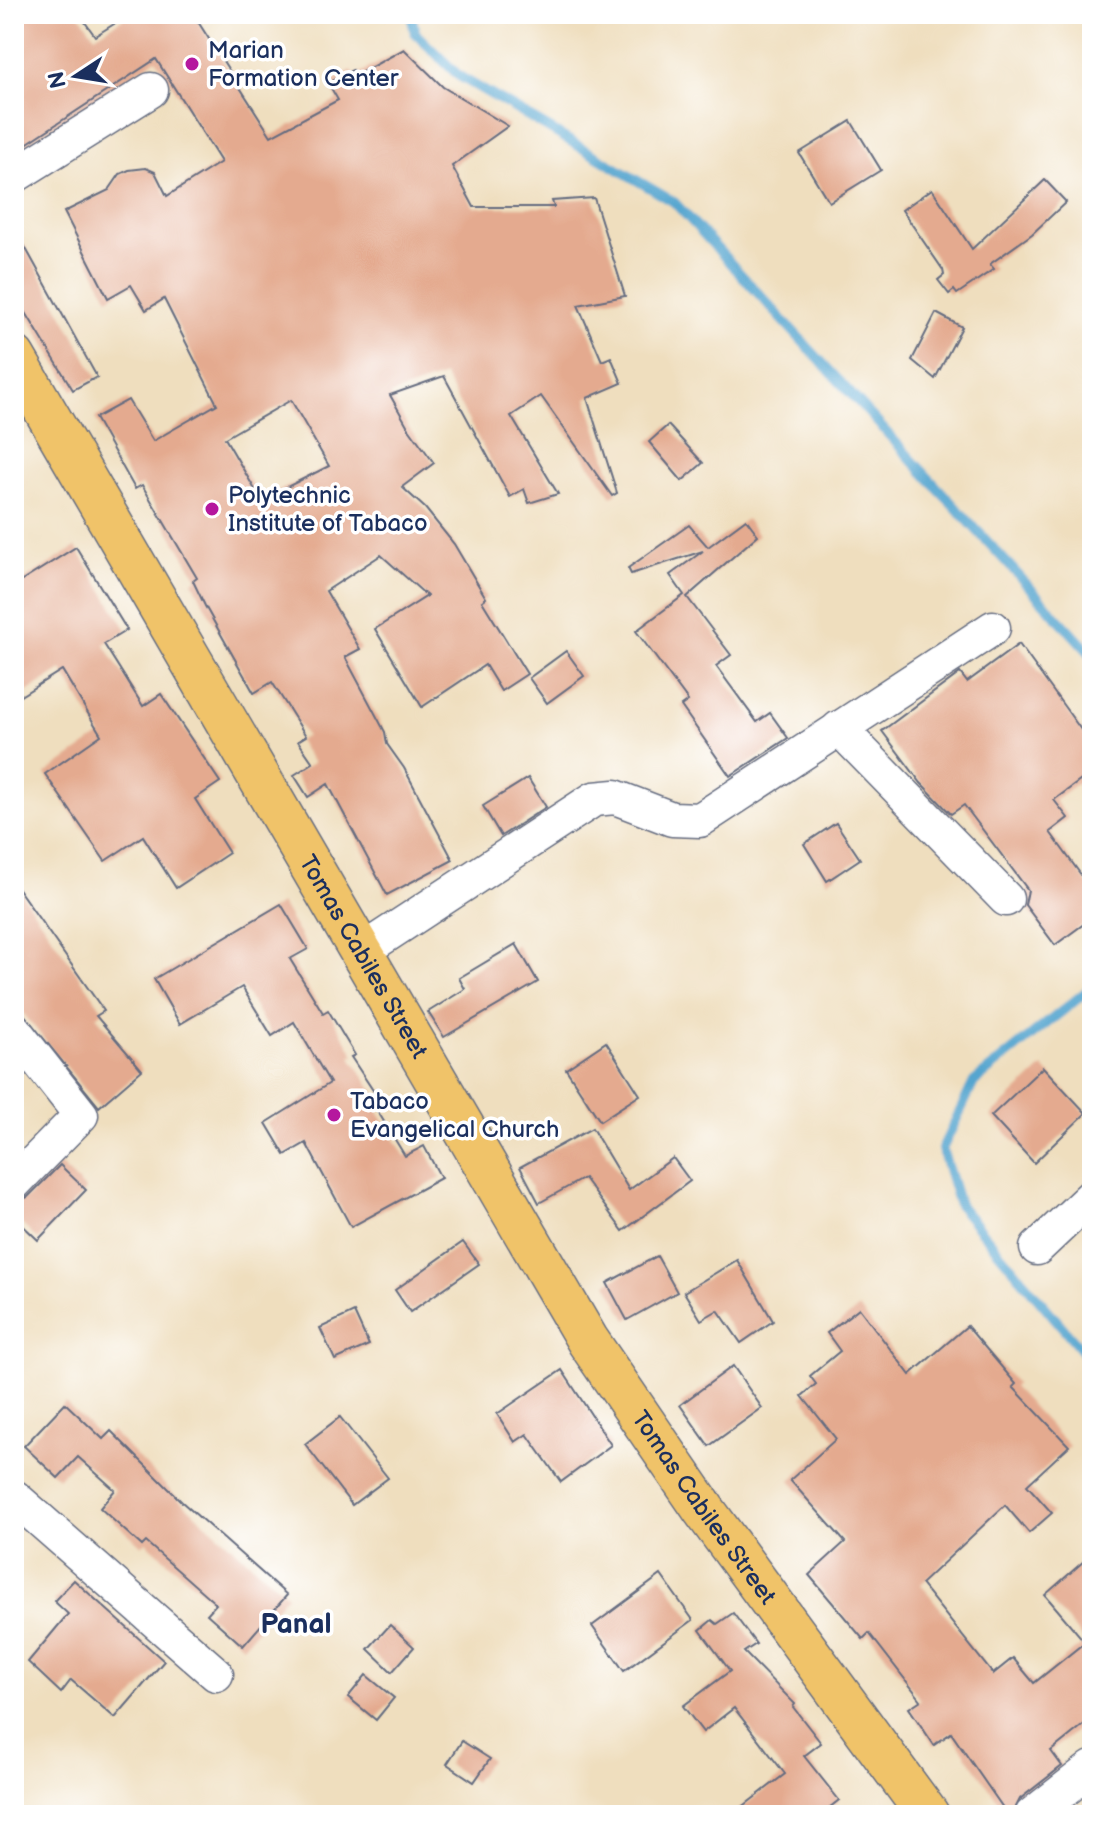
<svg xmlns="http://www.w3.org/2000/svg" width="1106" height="1829" viewBox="0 0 1106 1829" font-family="'Balsamiq Sans',sans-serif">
<rect width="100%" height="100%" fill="#fff"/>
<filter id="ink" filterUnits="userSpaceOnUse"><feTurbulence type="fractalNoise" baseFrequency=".0125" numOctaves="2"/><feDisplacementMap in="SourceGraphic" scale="16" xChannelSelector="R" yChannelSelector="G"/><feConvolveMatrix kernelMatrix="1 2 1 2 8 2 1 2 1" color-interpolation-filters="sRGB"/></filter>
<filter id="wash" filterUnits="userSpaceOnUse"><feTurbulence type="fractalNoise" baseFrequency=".006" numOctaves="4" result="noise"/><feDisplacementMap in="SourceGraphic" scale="32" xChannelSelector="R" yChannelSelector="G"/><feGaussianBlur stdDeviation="1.8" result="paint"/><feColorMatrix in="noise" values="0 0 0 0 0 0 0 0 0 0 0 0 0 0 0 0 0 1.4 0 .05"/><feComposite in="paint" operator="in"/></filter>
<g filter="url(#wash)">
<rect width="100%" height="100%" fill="#efdebe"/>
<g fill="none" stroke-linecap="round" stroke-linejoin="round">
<g stroke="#55a5cf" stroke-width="10">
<polyline points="411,14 415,33 459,76 674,202 1092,655"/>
<polyline points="1092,987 974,1082 942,1149 959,1205 1092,1362"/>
</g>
</g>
<g id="blocks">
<g fill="#e4aa8f" fill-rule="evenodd">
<path d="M14,14H79L95,36L130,14H193L271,136L338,100L328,83L352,70L355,76L404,49L443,87L508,126L452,166L474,207H554L552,201L594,198L625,296L578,305L602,361L611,357L622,383L587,398L617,493L612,496L541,396L511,416L558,494L529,503L524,489L510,497L444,376L390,395L408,427L434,463L402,487L425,508L454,544L486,598L482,601L527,674L501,691L485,665L422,707L375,629L427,596L381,555L326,591L360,649L345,657L385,732L387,744L404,768L453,860L387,895L328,784L308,797L294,775L313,763L298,741L306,736L272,682L254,693L205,606L193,581L197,578L142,485L135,489L95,418L128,400L153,441L217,404L164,299L146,310L131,285L108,298L64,212L109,190L120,174L129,170L146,168L155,172L167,196L221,162L156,59L14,152ZM291,400L329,466L261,500L225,438Z"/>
<polygon points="851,121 881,170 829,202 799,153"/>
<polygon points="1045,180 1066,202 1032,234 990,264 994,269 957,294 954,290 949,294 938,280 944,275 943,270 902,210 932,189 972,249"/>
<polygon points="14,227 97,377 73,390 14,293"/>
<polygon points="936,313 962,327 935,379 912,360"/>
<polygon points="668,425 703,463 682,481 649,442"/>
<polygon points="746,519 758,535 687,597 731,655 716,666 757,722 770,713 788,738 730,776 681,706 688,701 636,631 684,595 670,575 703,551 631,574 628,568 689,525 708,547"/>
<polygon points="76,547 127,630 104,644 143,706 161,694 220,782 195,799 229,853 176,888 143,836 105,861 45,774 101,735 62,670 14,700 14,586"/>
<polygon points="1019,644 1092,745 1092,772 1054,800 1068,818 1050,832 1092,890 1092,918 1055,945 1025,905 1028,890 964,805 951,814 921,783 882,731 960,673 967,682"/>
<polygon points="566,651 584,676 547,703 529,678"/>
<polygon points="528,778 546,807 501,836 483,806"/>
<polygon points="836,823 860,859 827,881 804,844"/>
<polygon points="14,883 104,1011 96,1016 142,1070 99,1107 14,1002"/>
<polygon points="281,904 308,949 290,959 323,1013 328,1010 355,1055 351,1057 378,1098 372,1102 405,1156 424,1146 441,1178 351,1227 306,1143 285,1155 266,1123 330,1083 294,1022 272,1036 242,987 180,1024 154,979"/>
<polygon points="516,944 538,982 444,1037 428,1012 465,989 459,978"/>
<polygon points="606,1042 640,1095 600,1121 566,1069"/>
<polygon points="1043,1067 1086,1113 1034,1163 991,1116"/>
<polygon points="592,1128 629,1190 673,1158 690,1181 623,1231 584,1178 539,1203 520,1167"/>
<polygon points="60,1165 86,1190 38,1240 14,1217 14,1203 28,1197"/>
<polygon points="463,1242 479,1264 410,1312 395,1290"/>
<polygon points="657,1256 677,1292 627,1320 607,1283"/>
<polygon points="737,1260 773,1321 741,1343 718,1310 701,1320 684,1292"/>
<polygon points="859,1308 910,1375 967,1326 1016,1384 1013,1387 1069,1446 1027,1485 1052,1513 1029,1533 1005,1505 921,1584 993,1674 1013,1658 1034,1683 1085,1642 1045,1595 1092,1554 1092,1718 1051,1751 1062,1766 1020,1799 1012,1815 1008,1815 951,1733 934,1745 909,1708 921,1700 869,1633 863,1639 809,1575 845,1542 790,1480 836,1439 802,1396 816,1384 810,1376 840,1351 827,1333"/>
<polygon points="354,1312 369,1345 335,1360 320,1328"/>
<polygon points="733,1366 762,1408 709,1446 680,1405"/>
<polygon points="562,1370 611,1445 561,1482 527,1434 515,1442 497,1414"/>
<polygon points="65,1403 103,1439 111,1431 182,1502 287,1595 243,1646 207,1614 216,1604 146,1542 142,1546 100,1508 115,1490 78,1457 58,1478 24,1446"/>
<polygon points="340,1417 388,1478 352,1505 305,1444"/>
<polygon points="661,1575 693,1620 624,1671 592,1626"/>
<polygon points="74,1580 164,1661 115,1718 71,1680 61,1693 28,1662 68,1614 54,1601"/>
<polygon points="733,1613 756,1644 744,1652 795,1704 793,1707 821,1743 804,1756 839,1800 820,1815 732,1815 785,1774 734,1708 703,1732 683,1706 730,1671 700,1630 712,1620 717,1624"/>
<polygon points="390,1625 414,1647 392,1672 368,1649"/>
<polygon points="366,1675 394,1698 376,1720 348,1697"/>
<polygon points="462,1741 490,1759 474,1782 447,1764"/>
</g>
</g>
</g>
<g filter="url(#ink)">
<use href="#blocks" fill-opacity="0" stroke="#656c80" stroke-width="2"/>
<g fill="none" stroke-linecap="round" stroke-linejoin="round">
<defs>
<g id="minor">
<polyline points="14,176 151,90"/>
<polyline points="839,728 1006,899"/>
<polyline points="362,951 594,799 615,797 672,819 700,820 993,628"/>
<polyline points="14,1030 81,1115 14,1183"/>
<polyline points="1037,1248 1092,1196"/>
<polyline points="14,1497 216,1674"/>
<polyline points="1032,1815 1092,1768"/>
</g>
<g id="major">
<path id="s1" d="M14,357L588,1341L704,1510L928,1815"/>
</g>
</defs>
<use href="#minor" stroke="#656c80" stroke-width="37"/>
<use href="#major" stroke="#656c80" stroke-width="45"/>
<use href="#minor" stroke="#fff" stroke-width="34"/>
<use href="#major" stroke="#f0c369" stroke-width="42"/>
</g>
</g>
<g fill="#b5179e" stroke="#fff" stroke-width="3">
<circle cx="192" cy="64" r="8"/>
<circle cx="212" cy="509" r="8"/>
<circle cx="334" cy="1115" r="8"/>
</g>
<g text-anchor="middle" stroke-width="7" stroke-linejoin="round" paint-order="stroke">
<g font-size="24" fill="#1b2f5e" stroke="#fff" text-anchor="start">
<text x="208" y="58">Marian<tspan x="208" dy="28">Formation Center</tspan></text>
<text x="228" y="503">Polytechnic<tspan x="228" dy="28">Institute of Tabaco</tspan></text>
<text x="350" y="1109">Tabaco<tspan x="350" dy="28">Evangelical Church</tspan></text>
</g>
<g font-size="24" fill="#1b2f5e" stroke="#fff">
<text dy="8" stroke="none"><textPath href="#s1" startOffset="694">Tomas Cabiles Street</textPath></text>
<text dy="8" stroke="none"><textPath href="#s1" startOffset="1342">Tomas Cabiles Street</textPath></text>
</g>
<g font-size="28" font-weight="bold" fill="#1b2f5e" stroke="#fff">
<text x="296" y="1633">Panal</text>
</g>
</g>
<rect width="1106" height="1829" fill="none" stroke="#fff" stroke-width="48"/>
<g transform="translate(76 76) rotate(258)" stroke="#ffffff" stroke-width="6" paint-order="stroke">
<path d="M0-6L14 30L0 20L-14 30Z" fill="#1b2f5e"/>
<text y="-12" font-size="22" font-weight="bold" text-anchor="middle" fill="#1b2f5e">N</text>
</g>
</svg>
